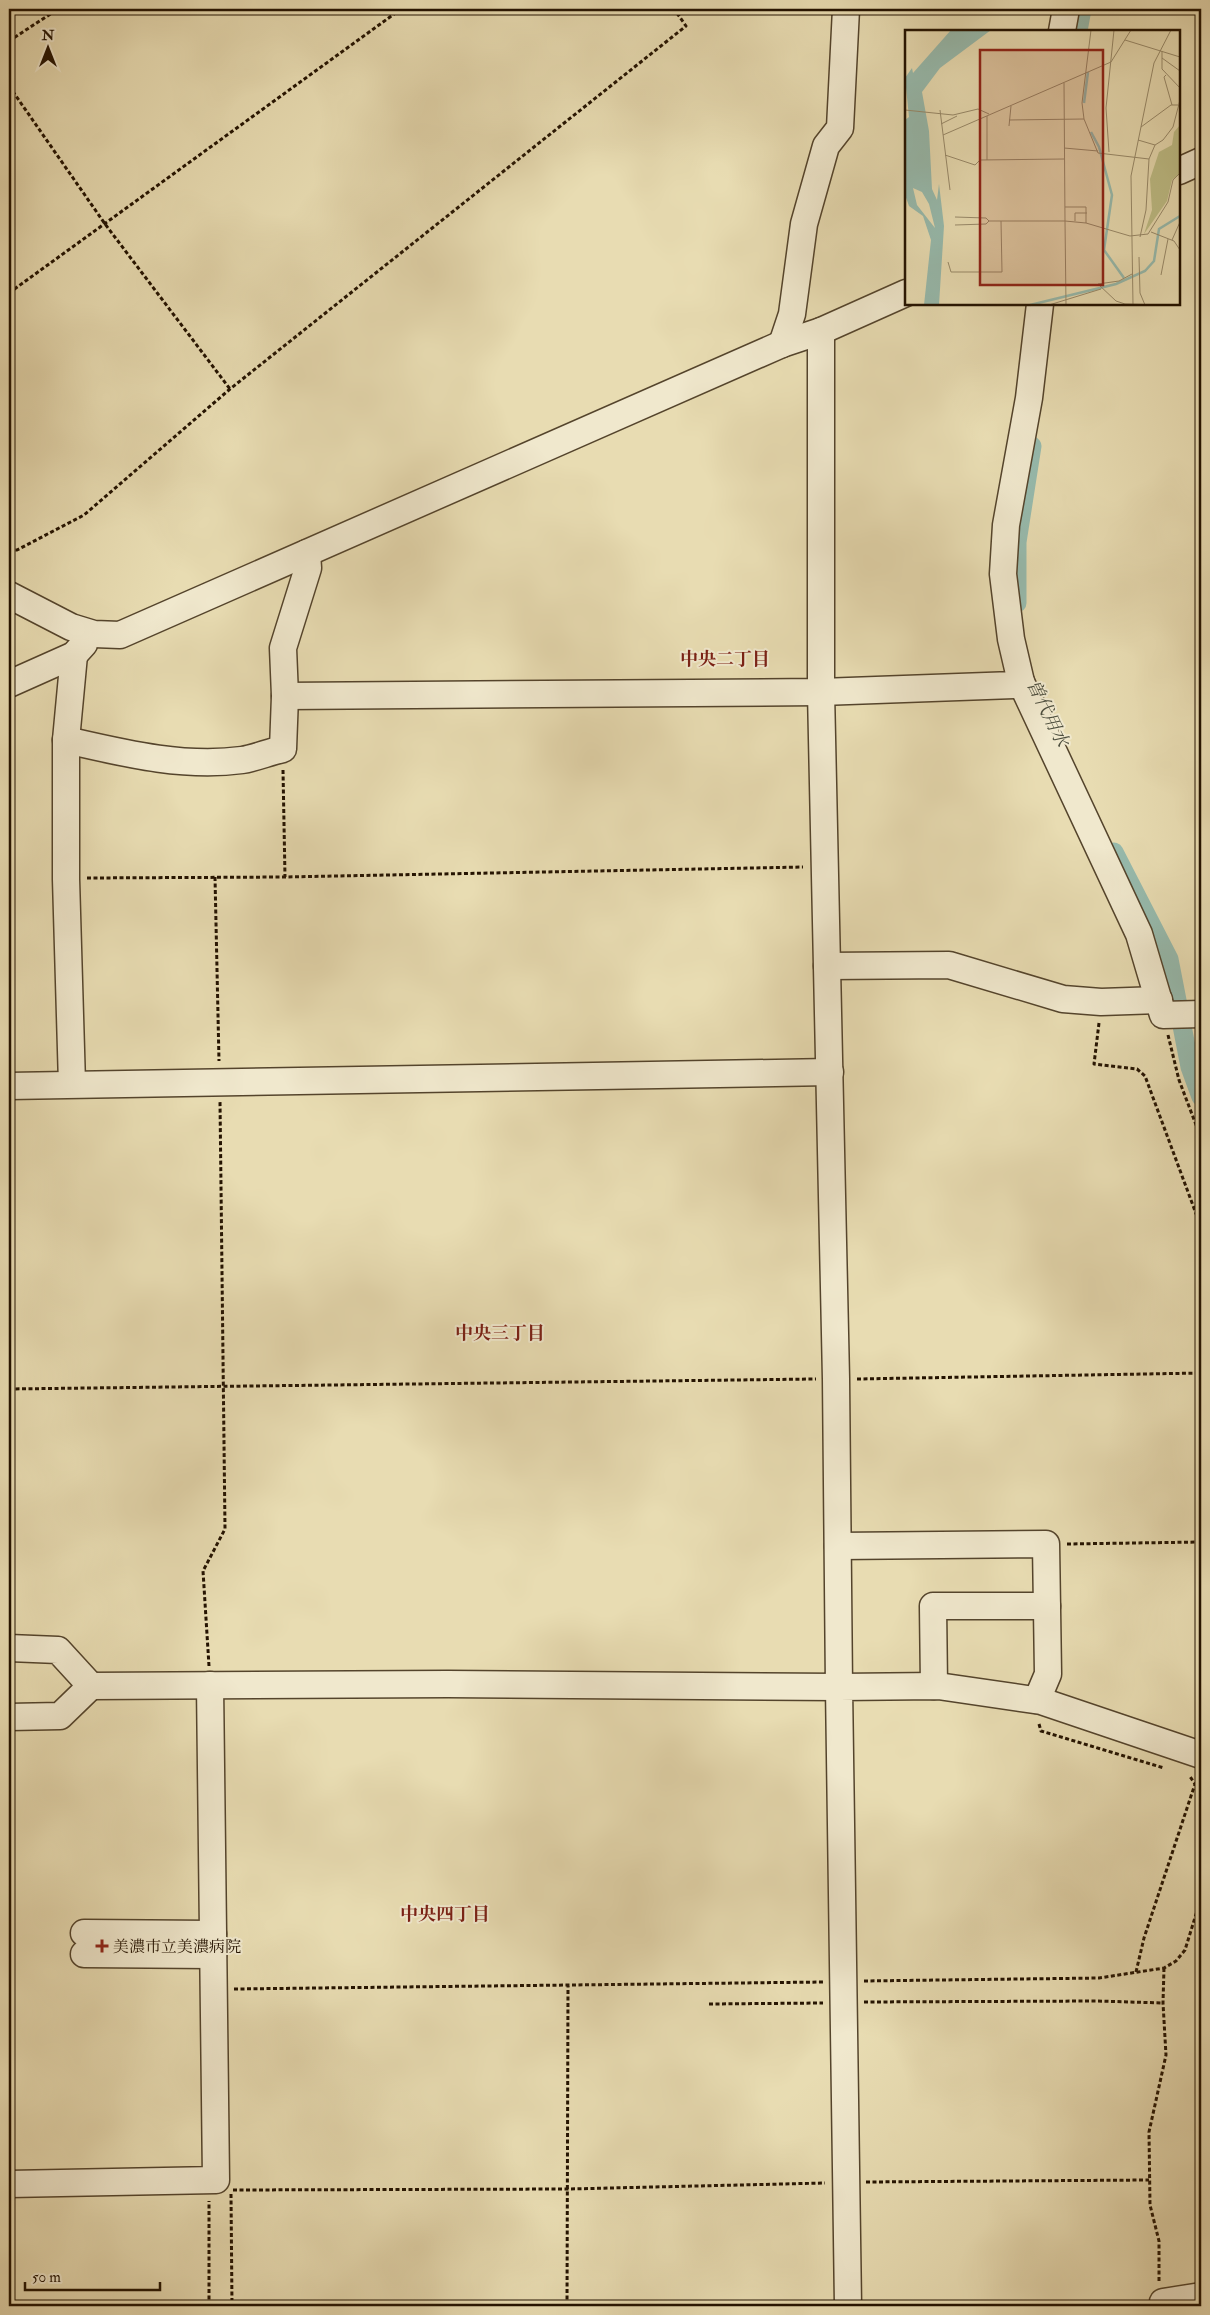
<svg xmlns="http://www.w3.org/2000/svg" width="1210" height="2315" viewBox="0 0 1210 2315" font-family="'IM FELL Double Pica','Noto Serif JP',serif">
<rect width="100%" height="100%" fill="#e8dcb2"/>
<filter id="stains"><feTurbulence type="fractalNoise" baseFrequency=".004" numOctaves="4"/><feColorMatrix values="0 0 0 0 .2 0 0 0 0 .09 0 0 0 0 .02 0 0 0 .5 -.17"/></filter>
<radialGradient id="worn" r=".72"><stop offset=".6" stop-color="#630" stop-opacity="0"/><stop offset="1" stop-color="#630" stop-opacity=".3"/></radialGradient>
<g fill="none" stroke-linecap="round" stroke-linejoin="round">
<g stroke="#97bbae" stroke-width="19">
<polyline points="1078,31 1082,9"/>
<polyline points="1017,603 1017,542 1032,446"/>
<polyline points="1114,852 1169,959 1190,1067 1201,1097"/>
</g>
<defs>
<g id="minor">
<polyline points="1062,31 1066,9"/>
<polyline points="1179,171 1201,161"/>
<polyline points="782,344 792,314 804,224 826,146 840,128 846,9"/>
<polyline points="9,595 71,627 94,634 120,635 782,344 821,331 906,293"/>
<polyline points="1021,682 1139,934 1163,1015 1201,1014"/>
<polyline points="9,684 74,655 84,644"/>
<polyline points="285,696 821,692 1014,685 1021,682 1011,639 1003,574 1006,525 1029,398 1040,304"/>
<path d="M66,740C123,753 183,768 242,760C255,758 269,752 283,749L285,696L283,648L308,568L307,553"/>
<polyline points="827,966 949,965 1063,999 1101,1002 1159,1000"/>
<polyline points="72,1084 66,879 66,740 74,655"/>
<polyline points="9,1086 830,1072"/>
<polyline points="838,1546 1046,1544 1048,1674 1037,1700"/>
<polyline points="9,1648 58,1650 91,1686 60,1716 9,1717"/>
<polyline points="91,1686 448,1684 839,1687 836,1379 821,692 821,331"/>
<polyline points="934,1686 933,1606 1047,1606"/>
<polyline points="84,1933 213,1934"/>
<polyline points="84,1954 213,1955"/>
<polyline points="9,2184 216,2180 210,1685"/>
<polyline points="1163,2302 1201,2296"/>
<polyline points="848,2306 839,1687 938,1686 1041,1701 1201,1755"/>
</g>
</defs>
<use href="#minor" stroke="#54442c" stroke-width="29"/>
<g stroke="#231200" stroke-width="3" stroke-dasharray="4 2.5" stroke-linecap="butt">
<polyline points="9,41 58,9"/>
<polyline points="9,86 105,224 230,389"/>
<polyline points="9,293 401,9"/>
<polyline points="9,550 17,550 84,515 230,389 686,26 674,9"/>
<polyline points="283,770 285,877"/>
<polyline points="215,877 219,1061"/>
<polyline points="87,878 285,877 803,867"/>
<polyline points="1099,1023 1094,1064 1137,1069 1145,1076 1198,1219 1201,1245"/>
<polyline points="1168,1035 1179,1080 1201,1138"/>
<polyline points="857,1379 1201,1373"/>
<polyline points="9,1389 816,1379"/>
<polyline points="1067,1544 1201,1542"/>
<polyline points="209,1666 203,1571 225,1529 220,1102"/>
<polyline points="1039,1724 1041,1731 1164,1768"/>
<polyline points="1136,1972 1144,1938 1195,1784 1189,1775"/>
<polyline points="864,1981 1099,1978 1164,1968 1176,1961 1185,1950 1201,1898"/>
<polyline points="234,1989 823,1982"/>
<polyline points="864,2002 1097,2001 1163,2003"/>
<polyline points="709,2004 823,2003"/>
<polyline points="866,2182 1149,2180"/>
<polyline points="233,2190 568,2189 825,2183"/>
<polyline points="231,2194 232,2306"/>
<polyline points="1159,2281 1159,2241 1150,2205 1149,2132 1166,2055 1163,2003 1164,1968"/>
<polyline points="209,2306 209,2201"/>
<polyline points="567,2306 568,1986"/>
</g>
<use href="#minor" stroke="#f0e8cd" stroke-width="26"/>
</g>
<path fill="#8f2418" stroke="#f0e8cd" stroke-width="2" d="M99.5 1938.5h5v5h5v5h-5v5h-5v-5h-5v-5h5z"/>
<g text-anchor="middle" stroke-width="4" stroke-linejoin="round" paint-order="stroke">
<g font-size="16" fill="#231200" stroke="#f0e8cd" text-anchor="start">
<text x="113" y="1952">美濃市立美濃病院</text>
</g>
<g font-size="18" font-weight="bold" fill="#7a1f14" stroke="#f0e8cd">
<text x="725" y="665">中央二丁目</text>
<text x="500" y="1339">中央三丁目</text>
<text x="445" y="1920">中央四丁目</text>
</g>
<g font-size="18" font-style="italic" fill="#4c4d3d" stroke="#f0e8cd">
<text transform="translate(1048 713) rotate(64)" y="6">曽代用水</text>
</g>
</g>
<g transform="translate(905 30)">
<rect width="275" height="275" fill="#e8dcb2"/>
<path d="M275,95V144L267,150L262,171L239,204L247,180L245,149L254,122L267,115L269,102Z" fill="#bebe87"/>
<path d="M46,0H86L35,38L17,62L24,101L27,159L32,170L34,154L39,196L34,275H19L26,210L18,186L4,176L0,165V90L4,87L0,48L7,38L8,43ZM8,158L17,162L24,174L30,198L12,175Z" fill="#97bbae" fill-rule="evenodd"/>
<path fill="none" stroke="#97bbae" stroke-width="2.5" d="M179,73L183,42M186,102L194,117L207,165L199,220L219,248M125,275L211,254L240,241L249,231L254,199L275,186"/>
<path fill="none" stroke="#998b6b" stroke-width="1" d="M220,10L275,27M257,21V39L275,58M257,28L275,41M261,45L259,47L267,75M0,80L48,85L73,79L84,84M35,80L45,160M179,89L193,123L244,129M104,90L179,89L177,73L186,0M36,94L52,86M104,96L106,76M236,97L266,75H273M38,105L206,32L226,0M233,110L250,115L258,110L268,97L275,70M159,118L193,121M204,122L201,78L209,0M40,125L70,135L75,130L159,129M82,130V86M160,177H181V193M50,187L81,188L84,191L81,194L50,195M84,191H160L159,53M170,191V183H182M246,202L269,211L275,220M235,207L241,180L244,129L250,115M267,210L275,192M234,227L235,263L240,275M43,232L46,242H97L96,191M256,245L263,209M193,254L211,271L220,274L260,275M193,254L214,251L227,244M144,275L196,259M161,275L160,191L181,193L225,206L243,204L263,172L268,150L275,143M228,275L226,146L249,33L266,0"/>
<path fill="#8f2418" fill-opacity="0.15" stroke="#8f2418" stroke-width="2.5" d="M75,20H198V255H75Z"/>
<rect width="275" height="275" fill="none" stroke="#231200" stroke-width="2.5"/>
</g>
<rect width="1210" height="2315" fill="none" stroke="#e8dcb2" stroke-width="30"/>
<rect x="10" y="10" width="1190" height="2295" fill="none" stroke="#231200" stroke-width="2.5"/>
<rect x="15" y="15" width="1180" height="2285" fill="none" stroke="#231200"/>
<g transform="translate(48 48)" stroke="#f0e8cd" stroke-width="4" paint-order="stroke">
<path d="M0-4L9 19L0 12L-9 19Z" fill="#231200"/>
<text y="-8" font-size="14" font-weight="bold" text-anchor="middle" fill="#231200">N</text>
</g>
<path d="M25 2282v8h135v-8" fill="none" stroke="#231200" stroke-width="2.5"/>
<text x="32" y="2282" font-size="15" fill="#231200" stroke="#f0e8cd" stroke-width="4" paint-order="stroke">50 m</text>
<rect width="100%" height="100%" filter="url(#stains)"/>
<rect width="100%" height="100%" fill="url(#worn)"/>
</svg>
